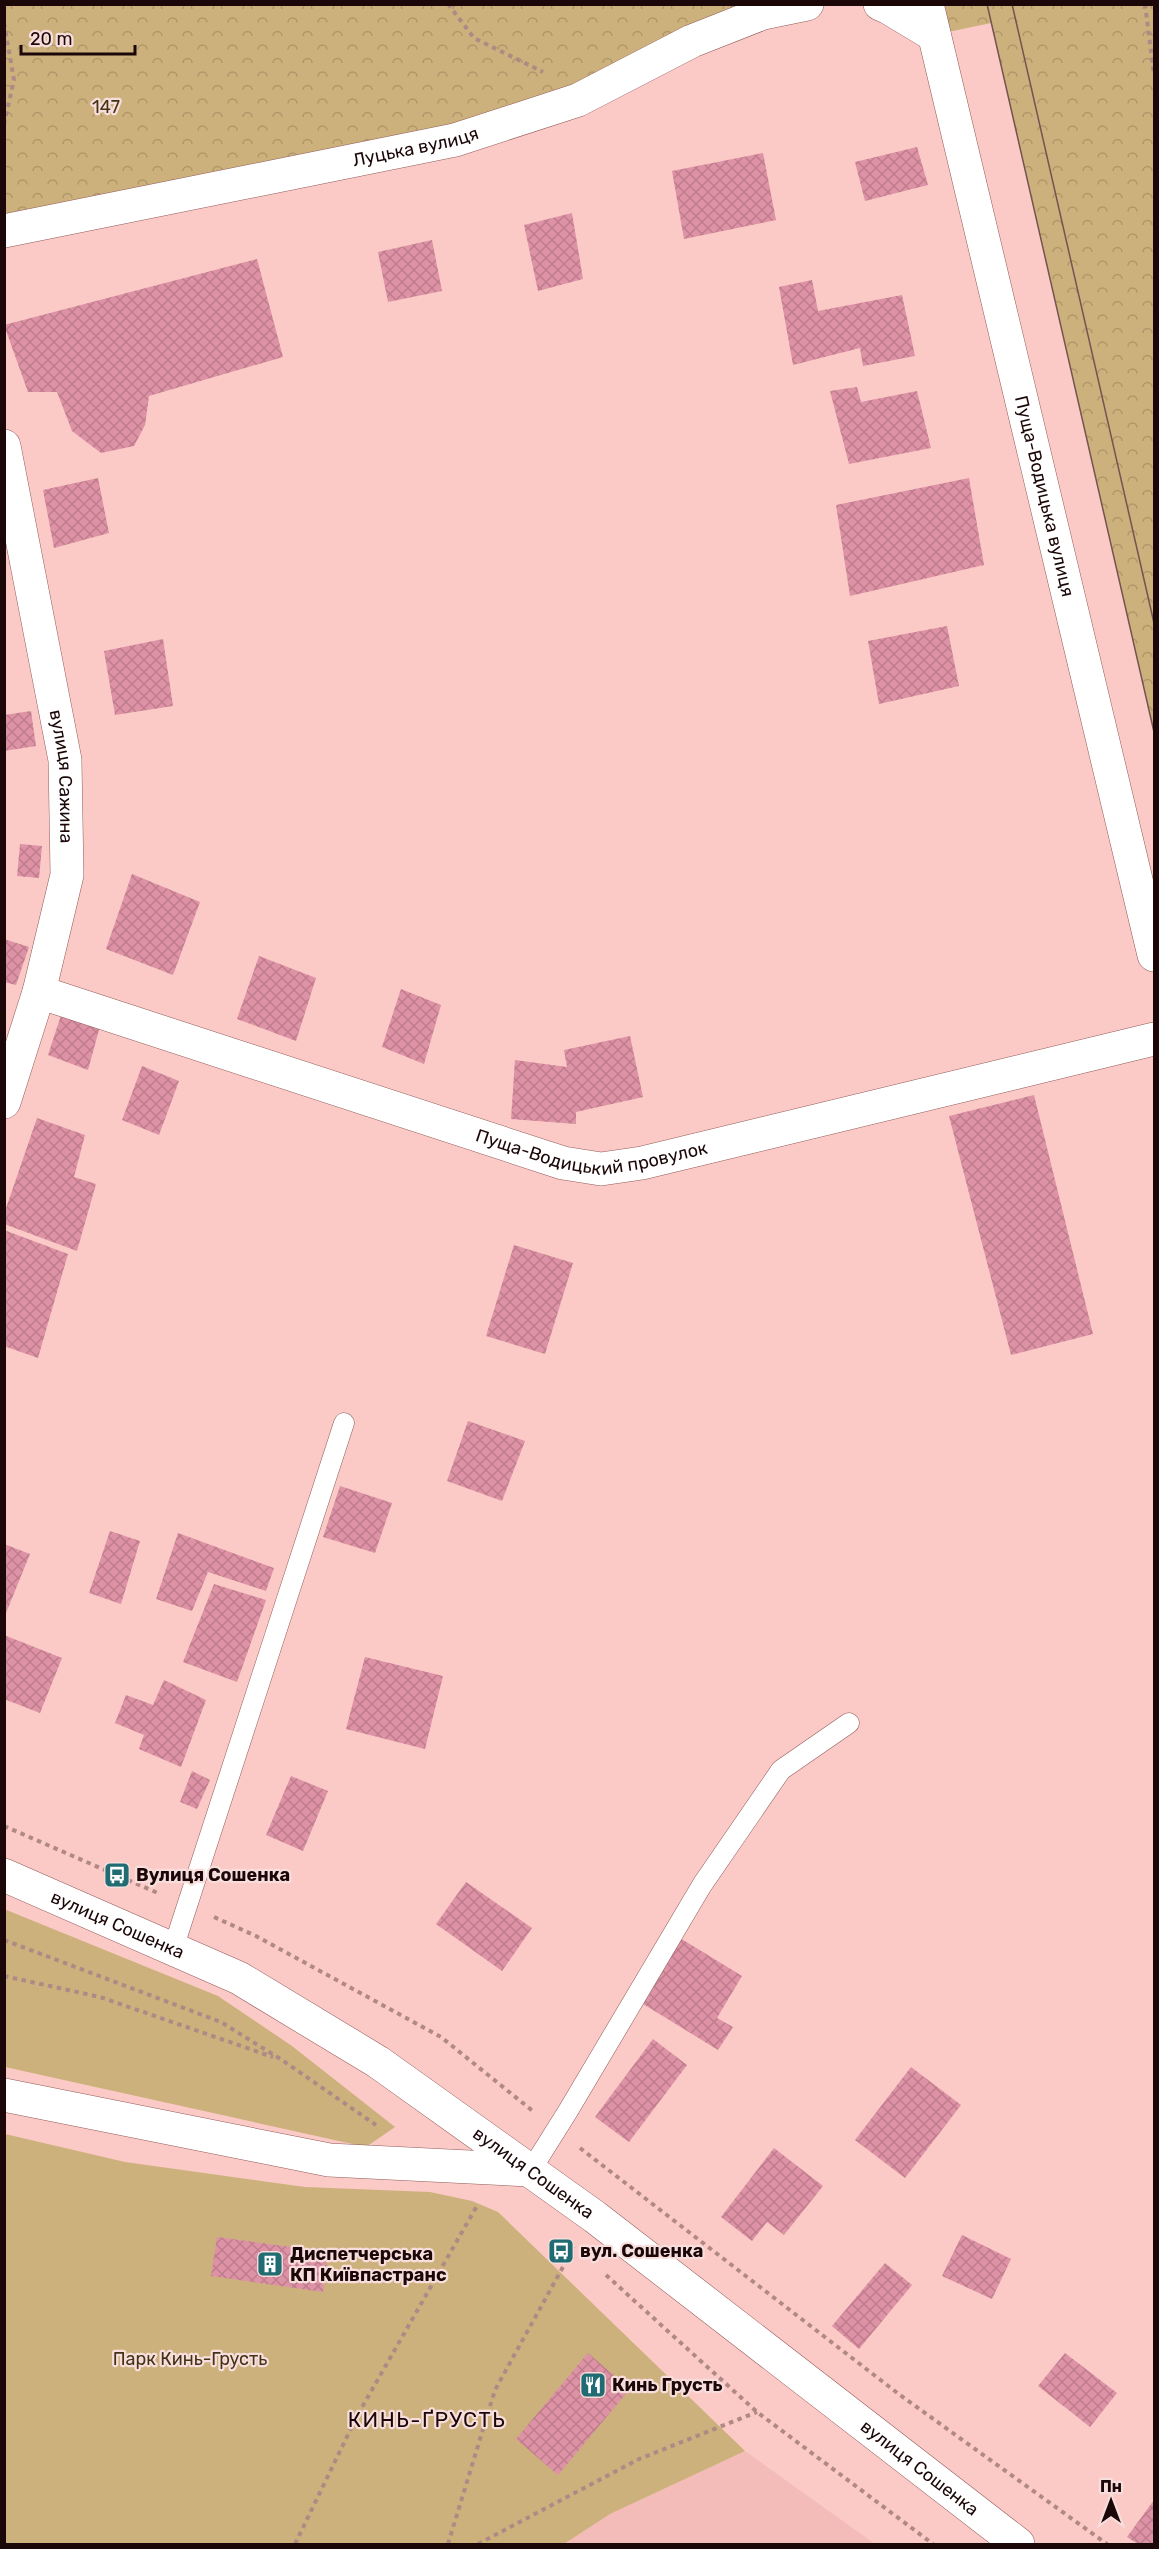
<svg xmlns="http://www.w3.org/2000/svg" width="1159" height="2549" viewBox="0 0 1159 2549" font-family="Rubik,sans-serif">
<defs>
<pattern id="forest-crowns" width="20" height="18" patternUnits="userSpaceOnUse" patternTransform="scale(1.5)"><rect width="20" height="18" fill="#ccb17c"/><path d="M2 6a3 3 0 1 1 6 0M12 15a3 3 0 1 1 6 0" fill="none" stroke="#af976a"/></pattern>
<pattern id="building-cross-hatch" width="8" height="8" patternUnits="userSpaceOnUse" patternTransform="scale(1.5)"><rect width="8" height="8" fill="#de92a5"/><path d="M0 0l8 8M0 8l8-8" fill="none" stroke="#be7c8d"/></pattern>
</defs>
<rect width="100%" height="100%" fill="#fbcac6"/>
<polygon fill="#f4bcb8" points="745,2451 875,2544 564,2544 610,2514"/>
<g fill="#ccb17c">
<polygon points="4,1909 218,1996 292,2046 395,2127 366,2147 5,2067"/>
<polygon points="5,2134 125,2162 305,2187 430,2192 472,2201 498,2212 745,2451 610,2514 564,2544 5,2544"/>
</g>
<g fill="url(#forest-crowns)">
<polygon points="5,5 807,5 578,100 5,231"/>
<polygon points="880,5 1154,5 1154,732 991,23 934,35"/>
</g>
<g fill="url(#building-cross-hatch)">
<polygon points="917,147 928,185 865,201 855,162"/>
<polygon points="763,153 776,220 684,239 672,171"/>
<polygon points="572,213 583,279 538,291 524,225"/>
<polygon points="432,240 442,291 388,302 378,252"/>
<polygon points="257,259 283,357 149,396 145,425 134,446 101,453 72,431 57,392 28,392 4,325"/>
<polygon points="812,280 818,311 902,295 915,356 863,366 860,348 793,365 779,287"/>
<polygon points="857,387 861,402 917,391 931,448 849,464 830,391"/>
<polygon points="98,478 109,533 54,548 43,490"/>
<polygon points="969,478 984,565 850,596 836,505"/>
<polygon points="947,626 959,686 879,704 868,641"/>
<polygon points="163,639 173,706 115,715 104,651"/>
<polygon points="31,711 36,746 4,751 4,715"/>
<polygon points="20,844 42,846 39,878 17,876"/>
<polygon points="132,874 200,902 173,975 106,949"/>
<polygon points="4,939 29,947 16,985 4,982"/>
<polygon points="259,956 316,978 296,1041 237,1019"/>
<polygon points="401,989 441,1005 424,1064 382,1047"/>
<polygon points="64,1006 102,1019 88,1070 48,1055"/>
<polygon points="630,1036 643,1097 576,1112 576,1124 511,1119 515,1060 567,1067 564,1050"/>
<polygon points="142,1066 179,1081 159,1135 122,1120"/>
<polygon points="1034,1095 1093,1334 1011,1355 949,1116"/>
<polygon points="37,1118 85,1135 74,1177 96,1184 77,1251 4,1224 4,1214"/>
<polygon points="4,1230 68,1254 38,1358 4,1346"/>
<polygon points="514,1245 573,1263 545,1354 486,1336"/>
<polygon points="468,1421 525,1441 502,1501 447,1481"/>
<polygon points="340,1486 392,1503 375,1553 323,1537"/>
<polygon points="110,1531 140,1541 121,1604 89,1593"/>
<polygon points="178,1533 274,1568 266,1591 208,1572 192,1611 156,1599"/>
<polygon points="4,1544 30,1554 6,1613 4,1612"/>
<polygon points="214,1584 266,1600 237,1682 183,1662"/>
<polygon points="4,1635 62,1658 40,1713 4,1699"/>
<polygon points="365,1657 443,1676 425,1749 346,1729"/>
<polygon points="164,1680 206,1700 181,1767 139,1749 144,1735 115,1723 126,1695 153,1705"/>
<polygon points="192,1771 210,1780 197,1809 180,1802"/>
<polygon points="291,1776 328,1791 303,1851 266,1835"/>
<polygon points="466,1882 532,1928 502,1971 436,1924"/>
<polygon points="680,1938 742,1976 717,2018 733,2027 718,2050 640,2002"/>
<polygon points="653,2039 687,2065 629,2142 595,2117"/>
<polygon points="911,2067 961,2105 905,2178 855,2140"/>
<polygon points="774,2148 823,2186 784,2235 767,2222 752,2241 721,2217"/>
<polygon points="962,2235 1011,2259 992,2299 942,2276"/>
<polygon points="217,2237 328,2252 323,2292 211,2276"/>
<polygon points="885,2263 912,2285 859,2349 832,2326"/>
<polygon points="588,2353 630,2389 558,2475 516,2439"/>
<polygon points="1065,2353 1117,2393 1090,2427 1038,2386"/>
<polygon points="1154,2500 1154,2544 1138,2544 1127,2537"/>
</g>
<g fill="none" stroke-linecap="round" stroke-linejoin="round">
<defs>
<g id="lane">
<polyline points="173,1949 344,1423"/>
<polyline points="531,2170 568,2111 702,1885 781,1770 849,1723"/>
</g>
<g id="street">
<polyline points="880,4 889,8 934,35"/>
<path id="s1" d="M927,4L1154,955"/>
<path id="s2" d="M4,231L455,140L578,100L692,41L763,13L807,4"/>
<path id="s3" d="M4,446L65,760L67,875L39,992L4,1102"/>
<path id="s4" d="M39,992L563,1163L601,1169L642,1163L1154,1039"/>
<path id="s5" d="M4,1875L239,1978L378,2062L595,2217L1018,2544"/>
<polyline points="4,2095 329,2160 531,2170"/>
</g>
</defs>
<use href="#lane" stroke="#915b58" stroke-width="21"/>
<use href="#street" stroke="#915b58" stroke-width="34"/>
<g stroke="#b08986" stroke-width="4" stroke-dasharray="4.5 4.5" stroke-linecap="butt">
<polyline points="448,4 474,38 543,72"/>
<polyline points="1145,4 1154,75"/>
<polyline points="4,23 14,80 4,124"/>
<polyline points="4,1826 160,1894"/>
<polyline points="214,1917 256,1936 441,2037 534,2112"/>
<polyline points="4,1940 221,2022 282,2060 376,2125"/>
<polyline points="4,1976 100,1997 273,2057"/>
<polyline points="580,2148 900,2395 1107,2544"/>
<polyline points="606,2275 757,2412 933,2544"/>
<polyline points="295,2544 357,2416 478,2204"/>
<polyline points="448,2544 495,2390 574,2247"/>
<polyline points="478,2544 639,2459 757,2412"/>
</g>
<use href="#lane" stroke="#fff" stroke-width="20"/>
<use href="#street" stroke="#fff" stroke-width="33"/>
<g stroke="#735452" stroke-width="1.5">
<polyline points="987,4 1154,732"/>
<polyline points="1012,4 1154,623"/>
</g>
</g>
<defs>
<symbol id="bus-square" viewBox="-11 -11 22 22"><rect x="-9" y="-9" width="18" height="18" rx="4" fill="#206c72" stroke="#f7dedc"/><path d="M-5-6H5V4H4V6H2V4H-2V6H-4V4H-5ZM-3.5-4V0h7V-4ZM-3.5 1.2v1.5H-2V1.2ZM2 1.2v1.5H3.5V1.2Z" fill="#fff"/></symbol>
<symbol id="building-square" viewBox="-11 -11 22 22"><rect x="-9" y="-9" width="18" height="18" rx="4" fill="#206c72" stroke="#f7dedc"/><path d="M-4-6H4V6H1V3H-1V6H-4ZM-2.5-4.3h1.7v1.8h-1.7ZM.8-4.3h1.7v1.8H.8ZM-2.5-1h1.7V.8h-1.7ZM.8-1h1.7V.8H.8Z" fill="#fff"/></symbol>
<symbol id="restaurant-square" viewBox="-11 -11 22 22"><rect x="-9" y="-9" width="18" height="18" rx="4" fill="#206c72" stroke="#f7dedc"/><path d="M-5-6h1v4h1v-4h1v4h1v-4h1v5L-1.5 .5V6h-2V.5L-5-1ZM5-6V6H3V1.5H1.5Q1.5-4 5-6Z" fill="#fff"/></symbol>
</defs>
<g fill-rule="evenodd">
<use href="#bus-square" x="102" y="1860" width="30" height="30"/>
<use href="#bus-square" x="546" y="2236" width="30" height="30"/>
<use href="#building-square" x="255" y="2249" width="30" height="30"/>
<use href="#restaurant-square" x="578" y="2370" width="30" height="30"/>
</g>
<g text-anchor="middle" stroke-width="4.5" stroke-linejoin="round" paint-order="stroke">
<g font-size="18" fill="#423315" stroke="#f7dedc">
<text x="106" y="113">147</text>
<text x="190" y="2365">Парк Кинь-Грусть</text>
</g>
<g font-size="18" fill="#1b0707" stroke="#f7dedc">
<text dy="6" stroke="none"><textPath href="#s2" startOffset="420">Луцька вулиця</textPath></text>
<text dy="6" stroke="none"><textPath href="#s1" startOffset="506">Пуща-Водицька вулиця</textPath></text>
<text dy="6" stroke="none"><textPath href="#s3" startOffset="336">вулиця Сажина</textPath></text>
<text dy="6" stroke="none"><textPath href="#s4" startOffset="579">Пуща-Водицький провулок</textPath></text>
<text dy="6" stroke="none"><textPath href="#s5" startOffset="124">вулиця Сошенка</textPath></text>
<text dy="6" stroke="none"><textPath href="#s5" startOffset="610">вулиця Сошенка</textPath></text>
<text dy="6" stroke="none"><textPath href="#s5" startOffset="1096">вулиця Сошенка</textPath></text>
</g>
<g font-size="18" font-weight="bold" fill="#1b0707" stroke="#f7dedc" text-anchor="start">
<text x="136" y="1881">Вулиця Сошенка</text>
<text x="580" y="2257">вул. Сошенка</text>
<text x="290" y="2260">Диспетчерська<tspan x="290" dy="21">КП Київпастранс</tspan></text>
<text x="612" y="2391">Кинь Грусть</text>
</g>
<g font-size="21" letter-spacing="1.5" fill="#1b0707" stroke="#f7dedc">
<text x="427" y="2427">КИНЬ-ҐРУСТЬ</text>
</g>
</g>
<rect width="1159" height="2549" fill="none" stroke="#1b0707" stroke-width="12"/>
<g transform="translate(1111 2501)" stroke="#f7dedc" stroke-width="4.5" paint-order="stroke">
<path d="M0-4.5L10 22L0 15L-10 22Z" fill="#1b0707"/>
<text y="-9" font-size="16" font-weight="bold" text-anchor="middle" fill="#1b0707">Пн</text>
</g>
<path d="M21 45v9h114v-9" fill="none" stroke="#1b0707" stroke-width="3"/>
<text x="30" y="45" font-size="18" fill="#1b0707" stroke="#f7dedc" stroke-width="4.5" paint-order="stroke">20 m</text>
</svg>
